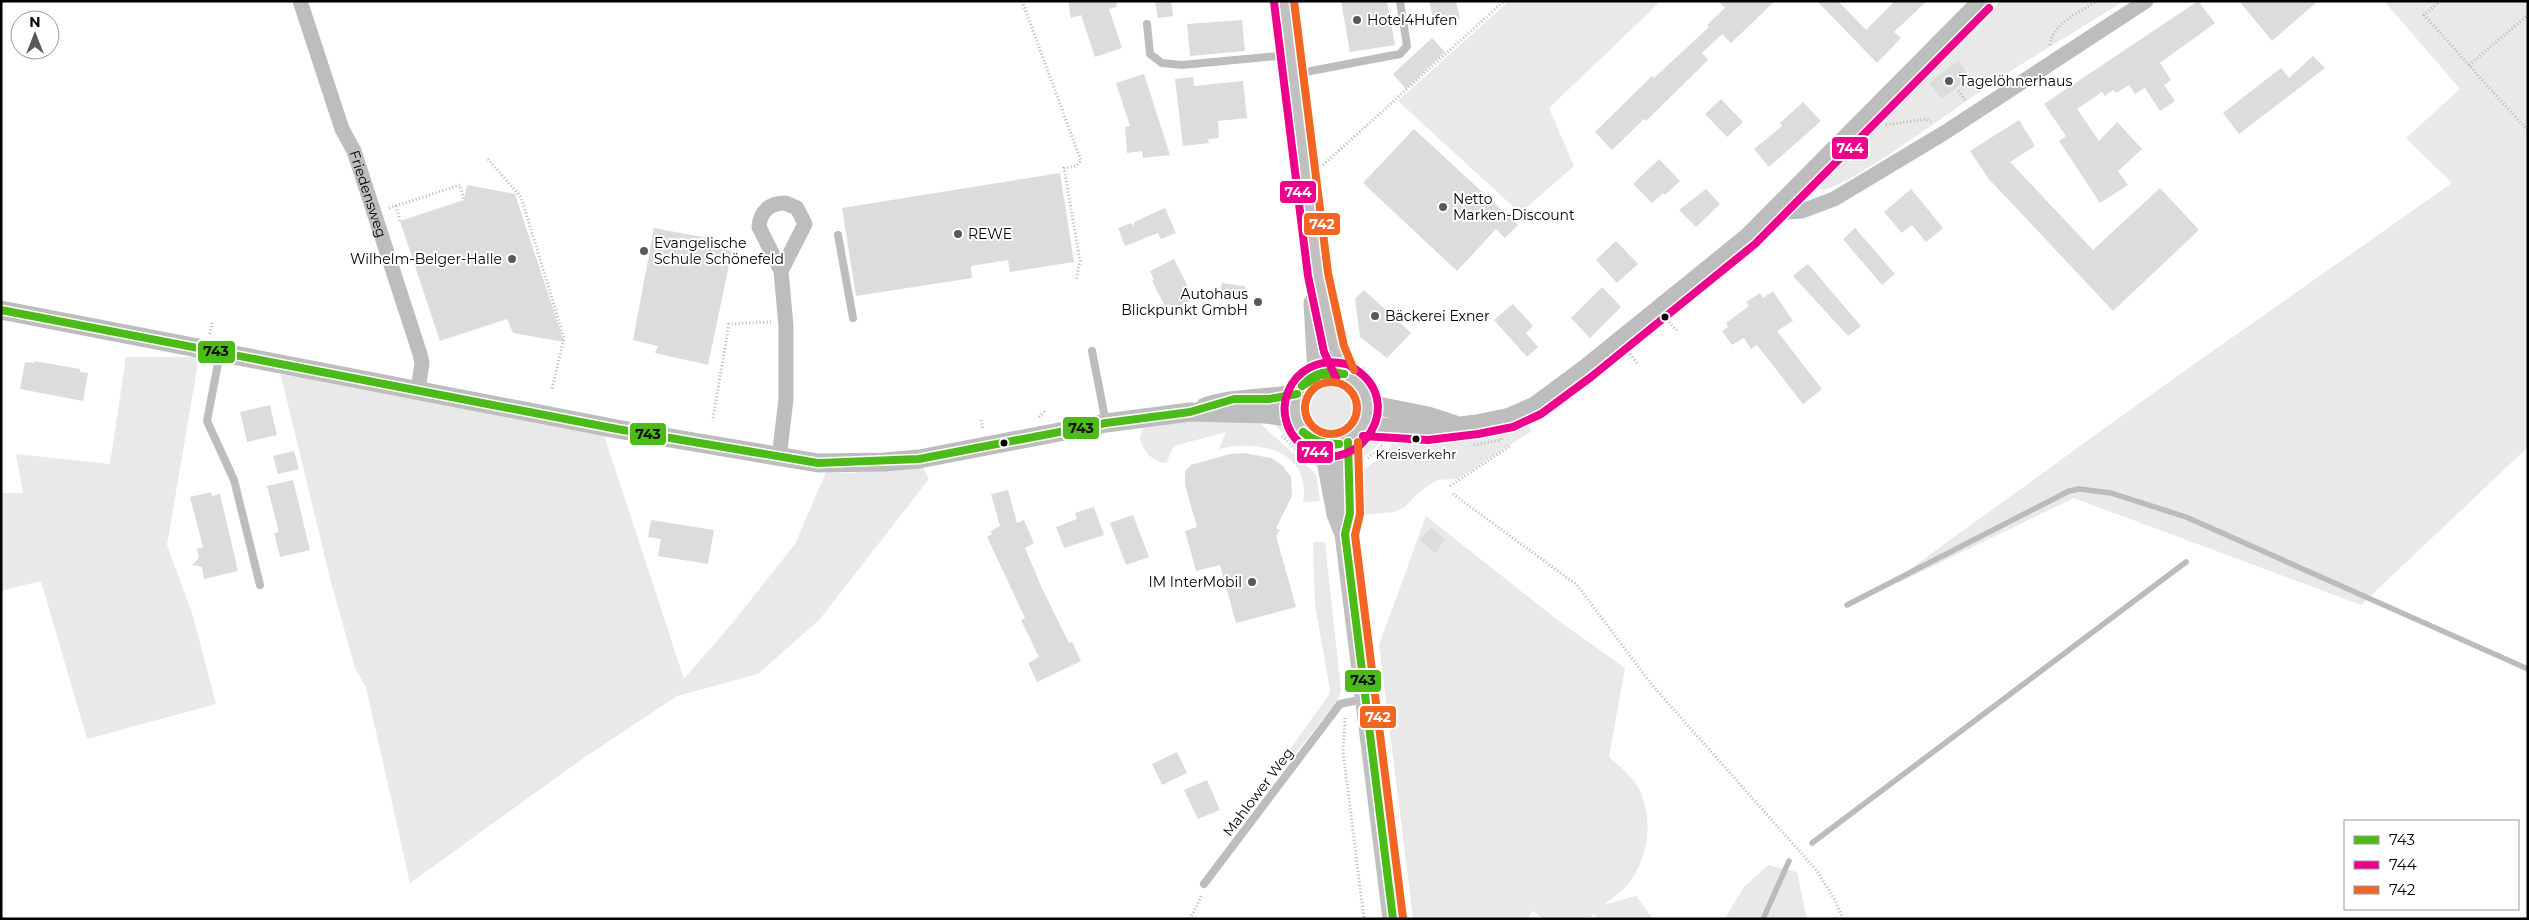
<svg xmlns="http://www.w3.org/2000/svg" width="2529" height="920" viewBox="0 0 2529 920" font-family="Montserrat,sans-serif">
<rect width="100%" height="100%" fill="#fff"/>
<g fill="#e9e9e9">
<polygon points="1509,1 1661,1 1549,108 1574,166 1520,213 1398,101"/>
<path d="M2001,1H2124C2081,28 2037,54 1994,82C1966,100 1845,191 1821,190L1818,185L1819,180Z"/>
<polygon points="2384,1 2528,1 2528,447 2361,605 2074,498 1896,584 1910,569 2173,379 2452,183 2406,138 2460,89"/>
<polygon points="126,357 199,357 167,545 193,616 216,704 87,739 41,581 1,591 1,493 23,493 16,454 110,464"/>
<polygon points="280,372 604,435 684,679 734,621 795,544 826,472 850,473 922,466 929,479 820,619 758,674 677,696 585,757 410,883 366,687 355,668 331,582"/>
<circle cx="1331" cy="408" r="26"/>
<path d="M1255,419L1316,474L1320,501L1303,502C1312,450 1257,439 1219,449L1226,432L1174,446L1166,463C1153,463 1142,450 1140,437L1143,428L1148,425L1189,420Z"/>
<polygon points="1273,423 1281,424 1297,442 1314,454 1322,467 1317,467"/>
<path d="M1528,425L1532,431L1457,479L1438,480L1431,484L1419,492L1405,507L1394,512L1363,515L1359,473L1385,454L1398,435C1441,439 1488,446 1528,425Z"/>
<path d="M1379,435H1386L1373,450L1352,465C1357,449 1362,441 1379,435Z"/>
<path d="M1426,516L1560,622L1625,668L1609,757C1619,766 1632,776 1638,787C1654,816 1649,856 1630,882C1623,891 1612,898 1604,905L1636,896L1653,919H1597L1594,914L1589,919H1544L1533,911L1527,919H1413L1379,645Z"/>
<polygon points="1313,542 1325,542 1341,691 1338,700 1291,759 1286,755 1329,695 1330,690 1315,605"/>
<polygon points="1768,865 1797,872 1807,919 1725,919 1743,888"/>
</g>
<g fill="none" stroke-linecap="round" stroke-linejoin="round">
<g stroke="#bbb" stroke-width="5.5">
<polyline points="1847,605 2069,491 2079,489 2111,493 2186,517 2528,669"/>
<polyline points="1812,843 2186,562"/>
<polyline points="1763,919 1789,861"/>
</g>
</g>
<g fill="#dcdcdc">
<polygon points="1068,1 1116,1 1117,7 1109,9 1122,48 1095,57 1081,15 1071,18"/>
<polygon points="1155,1 1171,1 1173,16 1158,18"/>
<polygon points="1341,1 1387,1 1395,45 1350,52"/>
<polygon points="1429,1 1456,1 1460,19 1435,26"/>
<polygon points="1718,1 1775,1 1731,43 1722,34 1702,53 1708,60 1646,121 1644,119 1612,150 1595,132 1652,76 1654,78 1709,27 1707,25 1725,8"/>
<polygon points="1817,1 1838,1 1866,30 1895,1 1927,1 1894,32 1901,38 1877,63"/>
<polygon points="2198,1 2215,23 2160,63 2171,80 2164,85 2175,101 2160,111 2145,88 2135,94 2129,85 2116,93 2113,90 2105,96 2102,92 2077,109 2099,141 2117,122 2142,149 2118,171 2128,185 2100,203 2059,141 2066,136 2044,104"/>
<polygon points="2239,1 2318,1 2272,41"/>
<polygon points="1242,20 1245,51 1190,56 1187,24"/>
<polygon points="1432,38 1445,52 1406,89 1393,74"/>
<polygon points="2313,56 2325,68 2239,134 2223,113 2281,68 2289,78"/>
<polygon points="1958,61 1970,77 1942,99 1929,83"/>
<polygon points="1144,74 1170,155 1143,158 1142,151 1127,153 1125,127 1130,126 1116,83"/>
<polygon points="1193,77 1194,86 1243,81 1247,118 1218,121 1219,138 1208,139 1209,143 1183,146 1175,79"/>
<polygon points="1721,99 1743,122 1727,137 1705,114"/>
<polygon points="1803,102 1821,121 1769,167 1754,149 1782,126 1780,123"/>
<polygon points="2019,120 2035,146 2010,162 2093,250 2160,188 2199,230 2113,311 1988,178 1970,151"/>
<polygon points="1414,129 1518,225 1505,238 1496,229 1457,271 1363,183"/>
<polygon points="1659,159 1680,181 1665,195 1663,193 1652,203 1633,184"/>
<polygon points="1060,173 1074,262 1010,272 1008,260 971,266 972,278 856,296 842,208"/>
<polygon points="467,185 515,194 564,342 513,333 507,319 440,341 400,221 464,200"/>
<polygon points="1706,189 1720,204 1696,227 1679,210"/>
<polygon points="1911,189 1943,228 1926,242 1912,225 1902,233 1884,212"/>
<polygon points="1165,208 1176,233 1161,239 1158,233 1125,246 1118,228 1131,223 1134,226 1134,222"/>
<polygon points="654,228 708,238 705,246 732,251 708,365 655,353 658,346 633,340"/>
<polygon points="1855,228 1895,274 1882,285 1843,239"/>
<polygon points="1616,241 1638,264 1617,283 1596,260"/>
<polygon points="1174,259 1194,299 1171,310 1169,304 1165,306 1152,281 1154,280 1150,271"/>
<polygon points="1808,264 1861,326 1848,336 1793,276"/>
<polygon points="1222,283 1245,286 1243,301 1219,298"/>
<polygon points="1602,287 1621,307 1590,338 1571,318"/>
<polygon points="1364,290 1411,333 1387,358 1360,337 1355,299"/>
<polygon points="1773,291 1793,321 1777,331 1822,389 1803,404 1757,345 1751,349 1744,338 1732,345 1722,331 1728,327 1726,323 1749,306 1746,302 1760,293 1763,298"/>
<polygon points="1513,304 1533,326 1526,333 1538,347 1527,357 1494,320"/>
<polygon points="34,361 80,369 80,372 88,373 83,401 20,389 25,362 34,363"/>
<polygon points="270,405 277,435 247,442 240,412"/>
<polygon points="294,451 299,469 278,474 273,456"/>
<polygon points="1244,453 1271,458 1283,466 1291,477 1292,496 1276,528 1280,530 1276,536 1296,607 1236,623 1220,565 1196,571 1185,531 1197,527 1185,485 1185,471 1191,465 1230,454"/>
<polygon points="293,480 310,550 280,557 274,533 279,532 267,486"/>
<polygon points="1008,490 1017,523 1024,520 1034,543 1025,548 1041,586 1069,643 1072,642 1081,661 1037,682 1028,663 1039,657 1021,620 1025,618 987,537 992,534 991,531 1000,526 991,494"/>
<polygon points="211,492 212,496 220,494 238,571 204,579 202,567 192,565 199,558 197,549 203,547 190,497"/>
<polygon points="1094,507 1104,535 1064,548 1056,527 1077,519 1075,513"/>
<polygon points="1133,515 1149,557 1126,565 1110,523"/>
<polygon points="651,520 714,530 708,564 658,556 661,539 648,537"/>
<polygon points="1431,527 1445,540 1435,553 1420,540"/>
<polygon points="1177,752 1187,773 1162,785 1152,764"/>
<polygon points="1207,780 1220,810 1198,819 1184,790"/>
</g>
<g fill="none" stroke-linecap="round" stroke-linejoin="round">
<g stroke="#b8b8b8" stroke-width="3" stroke-dasharray="1 2.5" stroke-linecap="butt">
<polyline points="1022,1 1081,161 1076,166 1064,168 1080,261 1076,280"/>
<polyline points="2440,1 2424,15 2528,131"/>
<path d="M2050,45C2053,22 2079,13 2097,1"/>
<polyline points="2469,65 2528,15"/>
<polyline points="1958,91 1965,100"/>
<polyline points="1886,125 1926,119 1931,122"/>
<polyline points="488,159 521,197 564,338 552,389"/>
<polyline points="1323,165 1504,1"/>
<polyline points="396,206 400,221"/>
<polyline points="389,208 460,185 464,200"/>
<polyline points="1669,322 1678,332"/>
<polyline points="210,334 212,322"/>
<polyline points="1630,354 1637,363"/>
<polyline points="1363,368 1377,387"/>
<polyline points="1039,417 1046,410"/>
<polyline points="713,418 729,324 771,322"/>
<polyline points="981,420 983,430"/>
<polyline points="1282,436 1306,459"/>
<polyline points="1474,445 1501,440 1502,436"/>
<polyline points="1368,458 1382,445"/>
<polyline points="1450,486 1510,446"/>
<polyline points="1453,494 1577,585 1652,685 1817,871 1835,900 1843,919"/>
<polyline points="1345,718 1343,751 1364,919"/>
<polyline points="1190,919 1202,895"/>
</g>
<g stroke="#bdbdbd" stroke-width="8">
<polyline points="1147,24 1150,54 1162,63 1182,65 1289,55"/>
<polyline points="1295,74 1400,54 1407,46 1400,1"/>
<polyline points="838,235 853,318"/>
<polyline points="1092,351 1106,423"/>
<polyline points="220,353 207,421 234,480 260,585"/>
<polyline points="1204,884 1340,704 1363,699"/>
</g>
<g stroke="#bdbdbd" stroke-width="15">
<path id="s1" d="M300,1L342,129L354,151L420,354L422,363L418,390"/>
<polyline points="1773,213 1802,211 1834,199 1944,133 2146,1"/>
<path d="M779,458L786,399V326L781,271L805,224L797,208L785,203C770,203 760,211 759,227L781,271"/>
</g>
<g stroke="#bdbdbd" stroke-width="19">
<polyline points="1,310 617,429 818,463 884,462 919,459 1106,423 1190,412 1265,414 1295,418"/>
<polyline points="1368,404 1428,416 1453,424"/>
<path d="M1205,407C1235,397 1266,399 1297,394"/>
<polyline points="1364,426 1428,430 1477,424 1510,417 1535,406 1585,369 1748,237 1982,1"/>
</g>
<g stroke="#c0c0c0" stroke-width="21">
<polyline points="1284,1 1318,275 1334,349 1345,374"/>
<polyline points="1314,303 1318,374"/>
<circle cx="1331" cy="409" r="37"/>
<polyline points="1324,445 1337,514 1345,534 1393,919"/>
<polyline points="1346,529 1350,513 1348,442"/>
</g>
<defs>
<g id="bus-1">
<polyline points="1,310 617,429 818,463 919,459 1106,423 1190,412 1234,399 1269,399 1297,394"/>
<path d="M1302,386C1313,373 1327,369 1344,374"/>
<polyline points="1302,386 1320,375 1344,374"/>
<path d="M1303,432C1314,441 1324,444 1339,444"/>
<path d="M1303,432C1314,442 1323,447 1339,444"/>
<polyline points="1348,442 1350,513 1345,534 1393,919"/>
</g>
<g id="bus-2">
<polyline points="1274,2 1308,276 1324,352 1336,378"/>
<path d="M1346,364C1289,350 1260,423 1311,451C1358,477 1412,400 1350,366"/>
<polyline points="1363,436 1428,440 1478,434 1513,427 1541,414 1591,377 1755,244 1989,8"/>
</g>
<g id="bus-3">
<polyline points="1294,1 1328,273 1344,346 1354,370"/>
<circle cx="1331" cy="408" r="26"/>
<polyline points="1358,442 1360,514 1355,535 1403,918"/>
</g>
</defs>
<use href="#bus-1" stroke="#fff" stroke-width="11"/>
<use href="#bus-2" stroke="#fff" stroke-width="11"/>
<use href="#bus-3" stroke="#fff" stroke-width="11"/>
<use href="#bus-1" stroke="#4cbb17" stroke-width="8"/>
<use href="#bus-2" stroke="#ec008c" stroke-width="8"/>
<use href="#bus-3" stroke="#f26522" stroke-width="8"/>
</g>
<g fill="#595959" stroke="#fff" stroke-width="2">
<circle cx="1357" cy="20" r="5"/>
<circle cx="1949" cy="81" r="5"/>
<circle cx="1443" cy="207" r="5"/>
<circle cx="958" cy="234" r="5"/>
<circle cx="644" cy="251" r="5"/>
<circle cx="512" cy="259" r="5"/>
<circle cx="1258" cy="302" r="5"/>
<circle cx="1375" cy="316" r="5"/>
<circle cx="1252" cy="582" r="5"/>
</g>
<g fill="#000" stroke="#fff" stroke-width="2">
<circle cx="1665" cy="317" r="4.5"/>
<circle cx="1416" cy="439" r="4.5"/>
<circle cx="1004" cy="443" r="4.5"/>
</g>
<g text-anchor="middle" stroke-width="4" stroke-linejoin="round" paint-order="stroke">
<g font-size="13" fill="#000" stroke="#fff">
<text x="1416" y="459">Kreisverkehr</text>
</g>
<g font-size="14" fill="#000" stroke="#fff" text-anchor="start">
<text x="1367" y="25">Hotel4Hufen</text>
<text x="1959" y="86">Tagelöhnerhaus</text>
<text x="1453" y="204">Netto<tspan x="1453" dy="16">Marken-Discount</tspan></text>
<text x="968" y="239">REWE</text>
<text x="654" y="248">Evangelische<tspan x="654" dy="16">Schule Schönefeld</tspan></text>
<text x="502" y="264" text-anchor="end">Wilhelm-Belger-Halle</text>
<text x="1248" y="299" text-anchor="end">Autohaus<tspan x="1248" dy="16">Blickpunkt GmbH</tspan></text>
<text x="1385" y="321">Bäckerei Exner</text>
<text x="1242" y="587" text-anchor="end">IM InterMobil</text>
</g>
<g font-size="14" fill="#000" stroke="#fff">
<text dy="5" stroke="none"><textPath href="#s1" startOffset="205">Friedensweg</textPath></text>
<text transform="translate(1258 792) rotate(-53)" y="5">Mahlower Weg</text>
</g>
</g>
<g stroke="#fff" stroke-width="2">
<rect x="1831" y="136" width="38" height="24" rx="5" fill="#ec008c"/>
<rect x="1279" y="180" width="38" height="24" rx="5" fill="#ec008c"/>
<rect x="1303" y="212" width="38" height="24" rx="5" fill="#f26522"/>
<rect x="197" y="340" width="39" height="24" rx="5" fill="#4cbb17"/>
<rect x="1062" y="416" width="38" height="24" rx="5" fill="#4cbb17"/>
<rect x="629" y="422" width="38" height="24" rx="5" fill="#4cbb17"/>
<rect x="1296" y="440" width="38" height="24" rx="5" fill="#ec008c"/>
<rect x="1344" y="669" width="38" height="24" rx="5" fill="#4cbb17"/>
<rect x="1359" y="705" width="38" height="24" rx="5" fill="#f26522"/>
</g>
<g font-size="14" text-anchor="middle" font-weight="bold" fill="#fff">
<text x="1850" y="153">744</text>
<text x="1298" y="197">744</text>
<text x="1322" y="229">742</text>
<text x="1315" y="457">744</text>
<text x="1378" y="722">742</text>
</g>
<g font-size="14" text-anchor="middle" font-weight="bold" fill="#111">
<text x="216" y="356">743</text>
<text x="1081" y="433">743</text>
<text x="648" y="439">743</text>
<text x="1363" y="685">743</text>
</g>
<rect width="2529" height="920" fill="none" stroke="#000000" stroke-width="5"/>
<rect x="2344" y="820" width="175" height="90" fill="#ffffff" stroke="#999999"/>
<rect x="2354" y="836" width="25" height="8" fill="#4cbb17" stroke="#999999"/>
<text x="2389" y="845" font-size="15" fill="#000000">743</text>
<rect x="2354" y="861" width="25" height="8" fill="#ec008c" stroke="#999999"/>
<text x="2389" y="870" font-size="15" fill="#000000">744</text>
<rect x="2354" y="886" width="25" height="8" fill="#f26522" stroke="#999999"/>
<text x="2389" y="895" font-size="15" fill="#000000">742</text>
<g transform="translate(35 35)"><circle r="24" fill="#ffffff" stroke="#999999"/>
<path d="M0-4L9 19L0 12L-9 19Z" fill="#595959"/>
<text y="-8" font-size="14" font-weight="bold" text-anchor="middle" fill="#000000">N</text>
</g>
</svg>
